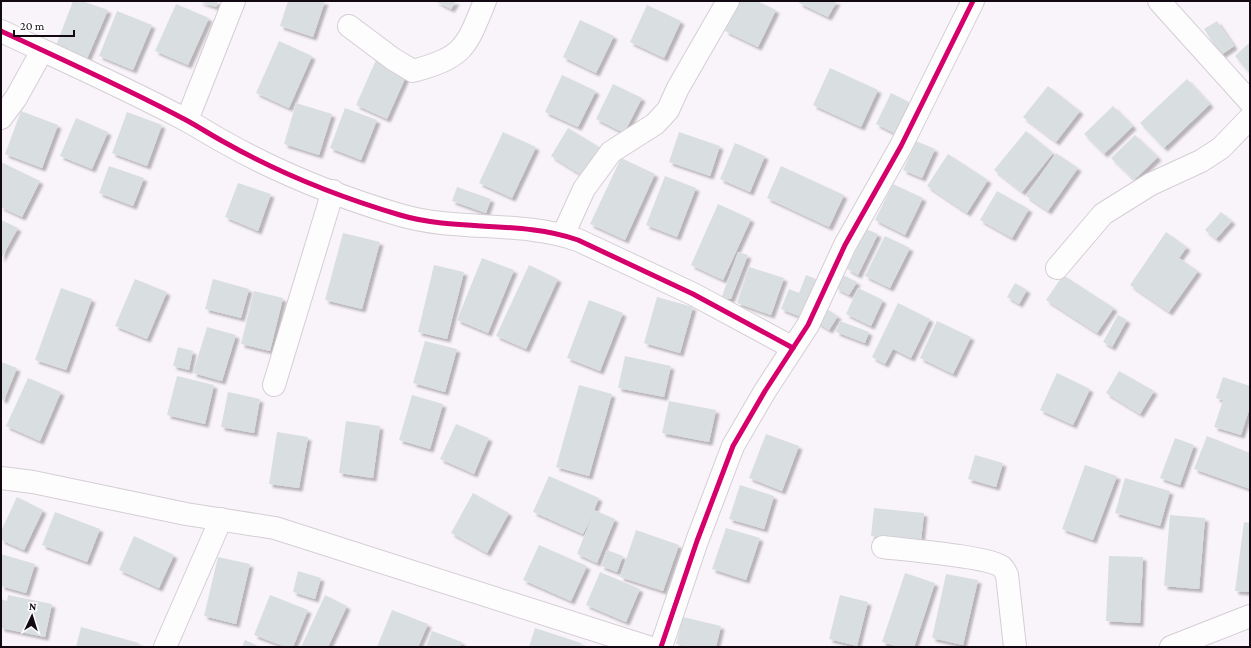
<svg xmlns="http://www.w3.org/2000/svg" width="1251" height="648" viewBox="0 0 1251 648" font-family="'Crimson Pro',serif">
<defs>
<filter id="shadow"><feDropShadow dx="3.5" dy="3.5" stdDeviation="1" flood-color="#0004"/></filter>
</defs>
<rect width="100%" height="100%" fill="#f9f4f9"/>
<g fill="#d9dfe0" filter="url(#shadow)">
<polygon points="73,1 82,1 108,10 86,61 55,48"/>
<polygon points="198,1 218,1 216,7"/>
<polygon points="288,1 325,1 313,37 280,26"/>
<polygon points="435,1 456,1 451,9"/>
<polygon points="739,1 757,1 776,10 758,47 725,31"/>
<polygon points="800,1 837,1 828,17 799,3"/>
<polygon points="176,4 209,18 188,65 155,51"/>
<polygon points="647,5 681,21 664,58 630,42"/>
<polygon points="117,11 152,25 133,70 99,56"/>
<polygon points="580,20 614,36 596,73 563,57"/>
<polygon points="1217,21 1234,46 1221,55 1204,29"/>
<polygon points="279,41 312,56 289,108 256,93"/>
<polygon points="1250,42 1250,74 1235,56"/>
<polygon points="376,60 407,74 387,119 356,105"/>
<polygon points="830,68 878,90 861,127 813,105"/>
<polygon points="562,75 596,91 578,127 545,112"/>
<polygon points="1187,79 1210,104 1164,148 1140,123"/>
<polygon points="613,84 642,98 624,133 596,119"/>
<polygon points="1048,86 1080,111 1056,142 1023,117"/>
<polygon points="891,93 909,102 894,133 876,124"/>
<polygon points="296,103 332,114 319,155 284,144"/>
<polygon points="1113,106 1133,126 1104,154 1084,134"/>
<polygon points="345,108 377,120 361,160 330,148"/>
<polygon points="21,111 58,125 42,168 5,154"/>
<polygon points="127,112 162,125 147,166 112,153"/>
<polygon points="76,118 108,132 92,169 60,156"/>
<polygon points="568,128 601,148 583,176 551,156"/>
<polygon points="1026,131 1053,153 1022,192 994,170"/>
<polygon points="503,132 536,147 512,198 479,183"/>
<polygon points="679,132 720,146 710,176 669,162"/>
<polygon points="1135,135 1158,157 1134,180 1111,158"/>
<polygon points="916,141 935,149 922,178 903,170"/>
<polygon points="735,143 765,156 750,192 720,179"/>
<polygon points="1056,153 1078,168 1048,211 1026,196"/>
<polygon points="948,154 988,180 967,213 927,186"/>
<polygon points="621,158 655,174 625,240 590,224"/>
<polygon points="1,162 40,181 22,217 1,207"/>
<polygon points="109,166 144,178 133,206 99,193"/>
<polygon points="781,166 844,195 829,227 767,198"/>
<polygon points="665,176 696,188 677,237 646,225"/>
<polygon points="238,183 271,194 258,231 225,217"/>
<polygon points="893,184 923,198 905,235 875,220"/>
<polygon points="457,187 491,199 486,213 452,201"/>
<polygon points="997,191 1029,209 1012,238 980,220"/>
<polygon points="718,204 751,219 723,280 691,265"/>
<polygon points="1221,212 1232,221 1216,239 1205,230"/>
<polygon points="1,220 18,228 1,259"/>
<polygon points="866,229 878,234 858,275 847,269"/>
<polygon points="1166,232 1187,247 1179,258 1198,271 1169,312 1130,285"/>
<polygon points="343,233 380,242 362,309 325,300"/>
<polygon points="885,236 910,248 890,288 865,276"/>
<polygon points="738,252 748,255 731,299 721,299"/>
<polygon points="482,258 514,270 488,333 457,320"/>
<polygon points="434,265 464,272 447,339 418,332"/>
<polygon points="529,265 558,279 526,349 496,336"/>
<polygon points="749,267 784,278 771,315 737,303"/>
<polygon points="806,275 816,279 801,317 781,309 789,289 799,293"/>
<polygon points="843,275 857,282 849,295 836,288"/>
<polygon points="1063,275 1114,308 1097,333 1046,300"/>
<polygon points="135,279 167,292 147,339 115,326"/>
<polygon points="213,279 249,289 241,318 205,309"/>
<polygon points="1015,283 1027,290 1019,304 1007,297"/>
<polygon points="61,288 92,299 66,370 35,360"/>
<polygon points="858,288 883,300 871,326 846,314"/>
<polygon points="254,291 283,298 270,351 241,344"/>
<polygon points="657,297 693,307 680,353 644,343"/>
<polygon points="589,300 623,313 600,371 567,358"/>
<polygon points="898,303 930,319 911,358 893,349 885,364 872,357"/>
<polygon points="825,308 838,316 829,330 816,322"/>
<polygon points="1118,315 1127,320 1112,347 1103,342"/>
<polygon points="840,321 869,332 865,343 836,332"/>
<polygon points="937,321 971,337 953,374 920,358"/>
<polygon points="207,327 236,335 222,381 193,373"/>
<polygon points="425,341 457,349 445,392 413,383"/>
<polygon points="178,347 193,351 189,370 173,366"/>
<polygon points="625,356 671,366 664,397 618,388"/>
<polygon points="1,362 17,368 4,400 1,399"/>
<polygon points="1119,371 1154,391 1140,414 1106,393"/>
<polygon points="1057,373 1090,389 1073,425 1040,410"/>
<polygon points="177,376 214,385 205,424 167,415"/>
<polygon points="1223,377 1250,386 1250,407 1241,435 1214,427 1223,400 1216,398"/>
<polygon points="28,378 61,392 40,441 6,426"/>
<polygon points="579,385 612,394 589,476 556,467"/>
<polygon points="228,392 260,399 254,433 221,427"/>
<polygon points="412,395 443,404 430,449 399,440"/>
<polygon points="669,401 716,410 709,442 662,433"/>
<polygon points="346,421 380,426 373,478 339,473"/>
<polygon points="456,424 489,438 474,474 440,459"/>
<polygon points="277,432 308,437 299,488 269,484"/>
<polygon points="766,434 799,446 782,491 749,478"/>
<polygon points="1207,436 1250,453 1250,489 1194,469"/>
<polygon points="1175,438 1194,445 1180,485 1160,478"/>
<polygon points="975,455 1003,463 996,487 968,479"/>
<polygon points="1085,465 1117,476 1093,540 1062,529"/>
<polygon points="549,476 599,498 594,510 615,519 597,563 577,554 593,514 583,534 533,512"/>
<polygon points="1125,478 1170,491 1160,526 1115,513"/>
<polygon points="740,485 774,496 764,529 729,519"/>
<polygon points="473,493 509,513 487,553 451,533"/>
<polygon points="17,497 43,510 24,550 1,540 1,531"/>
<polygon points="874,508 924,513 921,541 871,536"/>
<polygon points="55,512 100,529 87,562 42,545"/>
<polygon points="1170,515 1205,518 1199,589 1164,586"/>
<polygon points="1244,522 1250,523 1250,592 1235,591"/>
<polygon points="726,528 760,538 746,580 712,569"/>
<polygon points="636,530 679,545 663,591 620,577"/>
<polygon points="134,536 174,555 159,588 119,570"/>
<polygon points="539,545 587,566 571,601 523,580"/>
<polygon points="607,550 623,556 617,572 601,566"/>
<polygon points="1,554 35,564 26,593 1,586"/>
<polygon points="1109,556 1143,557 1140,623 1106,621"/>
<polygon points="218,557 250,564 236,624 204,616"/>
<polygon points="298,571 321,578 315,599 293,592"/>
<polygon points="600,572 640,589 626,622 586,605"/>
<polygon points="905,573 935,583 914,647 899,647 882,642"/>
<polygon points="946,574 978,580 963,645 932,638"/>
<polygon points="8,595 52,604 45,637 1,628 1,599 7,601"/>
<polygon points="270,595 308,610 293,647 286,647 254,635"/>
<polygon points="325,595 347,606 328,647 301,647"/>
<polygon points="840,595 868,602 857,646 829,639"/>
<polygon points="392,610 428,624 418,647 377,647"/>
<polygon points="683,617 721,626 716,647 690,647 676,644"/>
<polygon points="81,627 139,643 138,647 76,647"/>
<polygon points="535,628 581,643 580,647 529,647"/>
<polygon points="432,631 462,642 460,647 426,647"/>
<polygon points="245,640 260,647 242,647"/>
</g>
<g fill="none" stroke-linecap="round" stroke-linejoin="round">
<defs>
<g id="minor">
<polyline points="1159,1 1250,102"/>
<path d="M349,26L393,59L413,71C464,57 466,48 485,1"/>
<path d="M1,31C63,60 126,88 186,120C199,127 211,135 224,142C279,173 339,197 400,215C457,232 521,220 578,240L693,294L793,348"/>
<polyline points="1,118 16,98 42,51"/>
<polyline points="187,120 234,1"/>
<polyline points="563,235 584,189 611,152 655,124 668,110 678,88 728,1"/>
<polyline points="1057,268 1103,214 1151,184 1201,161 1221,148 1250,118"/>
<polyline points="274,385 333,191"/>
<polyline points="1,478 33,482 186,514 275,528 648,647"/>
<path d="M883,547C905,550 988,556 1002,567C1004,569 1006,573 1007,575L1015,647"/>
<polyline points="165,647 221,519"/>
<polyline points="661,647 697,541 733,446 765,391 808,325 845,245 901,146 973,1"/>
<polyline points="1171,647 1250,616"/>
</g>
</defs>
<use href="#minor" stroke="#d5ced5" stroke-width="24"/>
<use href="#minor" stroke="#fefdfe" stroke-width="22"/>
<defs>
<g id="cycleway">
<path d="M1,31C63,60 126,88 186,120C199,127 211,135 224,142C279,173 339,197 400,215C457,232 521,220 578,240L693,294L793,348"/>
<polyline points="661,647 697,541 733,446 765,391 808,325 845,245 901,146 973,1"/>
</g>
</defs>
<use href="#cycleway" stroke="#fff" stroke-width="8"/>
<use href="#cycleway" stroke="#d6006c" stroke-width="5"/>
</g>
<rect width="1251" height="648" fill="none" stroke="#120913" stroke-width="4"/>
<g transform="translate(32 616) rotate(4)" stroke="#ffffff" stroke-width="3" paint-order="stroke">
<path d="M0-3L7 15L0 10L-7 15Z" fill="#120913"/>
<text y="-6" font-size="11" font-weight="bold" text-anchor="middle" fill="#120913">N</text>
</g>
<path d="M14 30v6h60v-6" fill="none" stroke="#120913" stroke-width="2"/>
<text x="20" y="30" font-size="12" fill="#120913" stroke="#ffffff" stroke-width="3" paint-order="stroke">20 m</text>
</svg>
